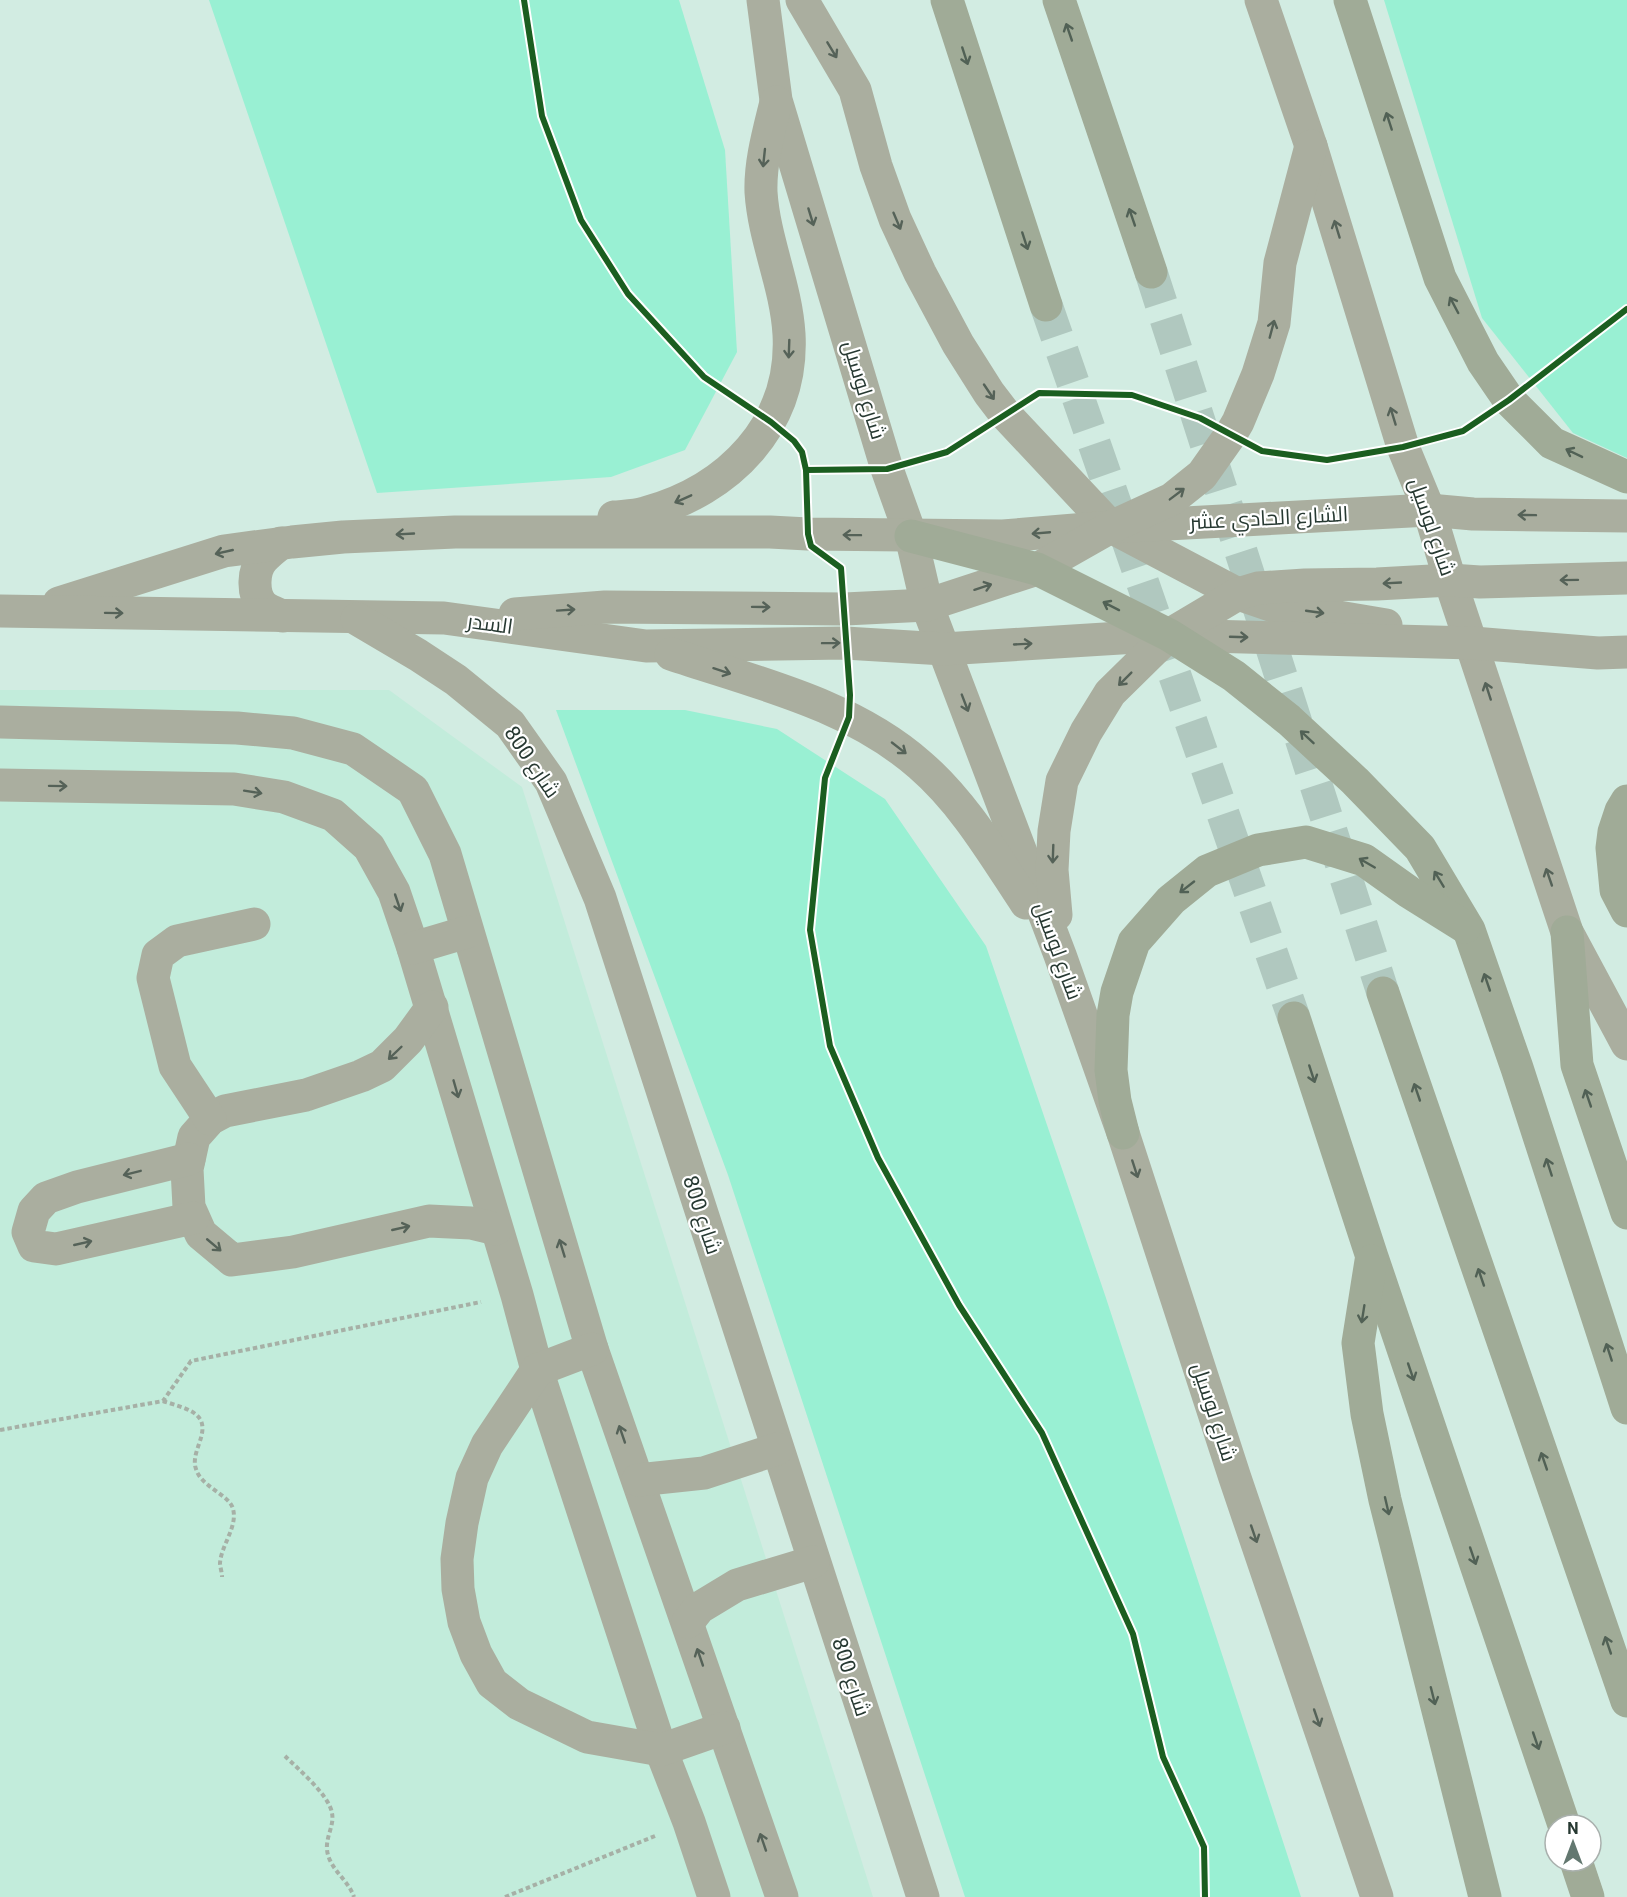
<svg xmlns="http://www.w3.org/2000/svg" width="1627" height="1897" viewBox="0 0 1627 1897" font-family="Roboto,Cairo,sans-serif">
<rect width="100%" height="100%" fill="#d2ece2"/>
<polygon fill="#c2ecdb" points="0,690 389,690 522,787 873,1897 0,1897"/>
<g fill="#99f0d3">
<polygon points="209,0 679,0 725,150 737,352 685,450 611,477 377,493"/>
<polygon points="1384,0 1627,0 1627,458 1573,433 1482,318"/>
<polygon points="556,710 685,710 777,729 885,799 986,946 1106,1298 1301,1897 965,1897 728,1175"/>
</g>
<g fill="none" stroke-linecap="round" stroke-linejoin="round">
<g stroke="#b0c8bf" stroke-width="33" stroke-dasharray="33 16" stroke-linecap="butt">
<polyline points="1151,272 1383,993"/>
<polyline points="1046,305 1294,1018"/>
</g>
<g stroke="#a6b0a6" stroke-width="4" stroke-dasharray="4.5 3" stroke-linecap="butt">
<path d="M163,1401C174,1405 194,1409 200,1419C209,1434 190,1453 196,1469C201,1487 230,1495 233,1509C238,1526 221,1546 220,1563C220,1567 222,1572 222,1577"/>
<polyline points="0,1430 163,1401 191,1361 481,1302"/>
<path d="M285,1756C298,1769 329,1795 332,1813C335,1828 322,1840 329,1858C335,1873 349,1882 354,1897"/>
<polyline points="505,1897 655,1836"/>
</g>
<g stroke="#aaae9f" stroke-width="33">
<polyline points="763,0 776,100 887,469 911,536 927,605 1060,955 1123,1133 1235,1478 1377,1897"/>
<polyline points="802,0 855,90 876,166 895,219 920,273 958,344 989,393 1005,414 1111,527 1238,594 1273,606 1386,625"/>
<polyline points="1261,0 1311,146 1403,447 1429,510 1450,580 1567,932 1627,1044"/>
<path d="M614,517C624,516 636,516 645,513C729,490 794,425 789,334C786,285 764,240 761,192C760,162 769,131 776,102"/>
<path d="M281,543C275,548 268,553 263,559C253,570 252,593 262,605C268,611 276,613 283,616"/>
<polyline points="59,603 224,551 292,542 343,537 455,532 770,532 808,534 1003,536 1111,527 1429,510 1473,514 1627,516"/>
<polyline points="0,611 444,618 646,646 845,643 944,649 1169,635 1473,643 1598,653 1627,652"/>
<polyline points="515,614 605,607 845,609 927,605 1037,569 1111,527 1172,499 1202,475 1231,434 1238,422 1258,374 1274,323 1280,263 1311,146"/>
<polyline points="357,619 418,655 456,680 510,724 551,782 600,898 923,1897"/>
<path d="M671,654C757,683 851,704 920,765C964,803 994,855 1026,903"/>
<polyline points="0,722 237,728 293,733 353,749 413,790 445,854 592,1349 782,1897"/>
<polyline points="0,785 234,789 284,797 333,815 369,847 394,892 413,948 517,1295 537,1370 661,1750 689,1822 714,1897"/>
<polyline points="1056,915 1052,870 1054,831 1062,781 1086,732 1110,693 1169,635 1238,594 1258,588 1305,585 1377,584 1450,580 1480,582 1627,578"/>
<polyline points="413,948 467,932"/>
<polyline points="432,1007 408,1040 382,1066 361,1076 306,1095 225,1111 210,1119 194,1137 187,1169 189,1207 201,1234 232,1260 293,1252 429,1221 471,1223 496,1229"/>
<polyline points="210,1119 175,1066 153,978 158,955 177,941 254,924"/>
<polyline points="189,1159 77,1187 46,1198 34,1211 28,1232 34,1246 56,1249 193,1218"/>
<polyline points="592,1349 537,1370 487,1445 472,1478 462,1523 457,1559 458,1589 464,1622 476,1654 492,1683 519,1704 587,1737 661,1750 724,1728"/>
<polyline points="638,1480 704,1473 777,1449"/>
<polyline points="688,1622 699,1608 737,1585 813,1562"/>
</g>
<g stroke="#a0ab97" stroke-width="33">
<polyline points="947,0 1046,305"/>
<polyline points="1059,0 1151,272"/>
<polyline points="1350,0 1440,278 1483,362 1509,400 1552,443 1627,477"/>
<polyline points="911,536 1037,569 1169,635 1234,676 1289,720 1355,781 1420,848 1469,930 1517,1068 1627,1408"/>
<polyline points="1627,801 1621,811 1614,832 1612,848 1616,890 1627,911"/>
<polyline points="1567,932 1577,1065 1627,1213"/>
<polyline points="1383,993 1627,1701"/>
<polyline points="1294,1018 1372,1257 1564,1825"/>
<polyline points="1123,1133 1115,1101 1111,1070 1113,1015 1117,992 1134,942 1171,900 1207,871 1258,850 1306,842 1364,860 1409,892 1465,927"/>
<polyline points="1371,1261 1358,1343 1367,1414 1385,1500 1485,1897"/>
<polyline points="1576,1861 1588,1897"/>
</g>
<defs>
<g id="cycleway">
<polyline points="524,0 542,116 581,220 628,294 704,377 771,422 794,441 802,452 806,470 887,469 947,452 1039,393 1132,395 1200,418 1262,451 1327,460 1403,447 1463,431 1509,400 1627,309"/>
<polyline points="806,470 808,534 811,546 841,568 850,695 849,717 825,778 810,930 830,1046 878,1158 959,1305 1042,1433 1133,1634 1163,1757 1204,1847 1205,1897"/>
</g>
</defs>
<use href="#cycleway" stroke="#fff" stroke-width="10"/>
<use href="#cycleway" stroke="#1b5e20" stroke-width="6"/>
</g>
<defs><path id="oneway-shaft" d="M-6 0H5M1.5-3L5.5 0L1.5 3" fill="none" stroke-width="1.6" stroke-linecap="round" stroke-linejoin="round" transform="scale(1.5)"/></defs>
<g stroke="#516155">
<use href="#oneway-shaft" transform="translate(1069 32) rotate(-109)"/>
<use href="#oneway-shaft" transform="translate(965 56) rotate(72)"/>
<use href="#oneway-shaft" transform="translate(1389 121) rotate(-108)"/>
<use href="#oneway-shaft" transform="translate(1132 217) rotate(-109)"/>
<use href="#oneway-shaft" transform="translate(1025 241) rotate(72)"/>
<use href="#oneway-shaft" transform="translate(1454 305) rotate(-118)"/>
<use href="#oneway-shaft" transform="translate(1574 453) rotate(-154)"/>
<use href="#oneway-shaft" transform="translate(1111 606) rotate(-153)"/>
<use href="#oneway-shaft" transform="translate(1307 737) rotate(-137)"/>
<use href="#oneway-shaft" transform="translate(1367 863) rotate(-150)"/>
<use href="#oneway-shaft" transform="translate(1439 879) rotate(-121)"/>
<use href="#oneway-shaft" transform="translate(1187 887) rotate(142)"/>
<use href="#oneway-shaft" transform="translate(1487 982) rotate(-109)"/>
<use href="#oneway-shaft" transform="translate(1312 1074) rotate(72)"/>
<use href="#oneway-shaft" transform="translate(1417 1092) rotate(-109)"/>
<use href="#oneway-shaft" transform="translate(1588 1098) rotate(-109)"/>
<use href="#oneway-shaft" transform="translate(1549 1167) rotate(-108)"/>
<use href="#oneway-shaft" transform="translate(1481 1277) rotate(-109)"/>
<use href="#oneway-shaft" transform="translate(1363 1314) rotate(99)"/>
<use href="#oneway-shaft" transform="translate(1609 1352) rotate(-108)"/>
<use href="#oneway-shaft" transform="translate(1411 1372) rotate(71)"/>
<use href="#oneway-shaft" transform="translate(1544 1461) rotate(-109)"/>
<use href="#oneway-shaft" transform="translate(1387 1506) rotate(77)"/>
<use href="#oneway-shaft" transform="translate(1473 1556) rotate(71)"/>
<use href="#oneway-shaft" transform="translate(1608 1645) rotate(-109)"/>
<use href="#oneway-shaft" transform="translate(1433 1696) rotate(76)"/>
<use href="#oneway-shaft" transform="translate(1536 1741) rotate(71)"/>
</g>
<g stroke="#556258">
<use href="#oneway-shaft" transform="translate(832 50) rotate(59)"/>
<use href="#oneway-shaft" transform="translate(764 158) rotate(96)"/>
<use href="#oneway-shaft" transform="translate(811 217) rotate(73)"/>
<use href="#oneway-shaft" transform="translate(897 221) rotate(67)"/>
<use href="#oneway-shaft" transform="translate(1337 229) rotate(-107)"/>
<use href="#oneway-shaft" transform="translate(1272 329) rotate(-75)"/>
<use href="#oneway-shaft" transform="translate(789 349) rotate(92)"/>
<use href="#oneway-shaft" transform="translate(989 392) rotate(56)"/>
<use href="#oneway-shaft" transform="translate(1393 416) rotate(-107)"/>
<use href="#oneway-shaft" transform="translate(1177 494) rotate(-37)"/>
<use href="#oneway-shaft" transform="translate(683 499) rotate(156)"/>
<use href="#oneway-shaft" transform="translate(1527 515) rotate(-179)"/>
<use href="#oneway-shaft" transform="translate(1041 533) rotate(175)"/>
<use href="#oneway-shaft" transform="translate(405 534) rotate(177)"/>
<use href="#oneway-shaft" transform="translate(852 535) rotate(-179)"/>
<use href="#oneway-shaft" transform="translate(224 552) rotate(167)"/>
<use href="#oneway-shaft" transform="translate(1569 580) rotate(179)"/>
<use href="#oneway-shaft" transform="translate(1392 583) rotate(177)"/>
<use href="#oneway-shaft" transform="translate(983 587) rotate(-18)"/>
<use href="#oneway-shaft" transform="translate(761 607) rotate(1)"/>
<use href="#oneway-shaft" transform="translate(566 610) rotate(-4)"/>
<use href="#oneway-shaft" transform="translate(1315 612) rotate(8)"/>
<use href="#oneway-shaft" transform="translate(114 613) rotate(1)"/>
<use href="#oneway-shaft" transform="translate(1239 637) rotate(2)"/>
<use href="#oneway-shaft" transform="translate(831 643) rotate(-1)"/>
<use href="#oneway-shaft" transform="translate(1023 644) rotate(-3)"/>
<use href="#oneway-shaft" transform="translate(722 671) rotate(18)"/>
<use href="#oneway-shaft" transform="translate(1125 679) rotate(135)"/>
<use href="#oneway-shaft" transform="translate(1488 691) rotate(-108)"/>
<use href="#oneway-shaft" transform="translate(965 703) rotate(69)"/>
<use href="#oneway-shaft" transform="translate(899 748) rotate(38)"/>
<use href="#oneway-shaft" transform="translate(58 786) rotate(1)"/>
<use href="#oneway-shaft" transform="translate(253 792) rotate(9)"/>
<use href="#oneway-shaft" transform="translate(1053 854) rotate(92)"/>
<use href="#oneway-shaft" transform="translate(1549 877) rotate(-109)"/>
<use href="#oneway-shaft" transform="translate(398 903) rotate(71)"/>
<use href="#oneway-shaft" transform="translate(395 1053) rotate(136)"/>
<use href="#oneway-shaft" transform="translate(456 1089) rotate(74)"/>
<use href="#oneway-shaft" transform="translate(1135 1169) rotate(72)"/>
<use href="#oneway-shaft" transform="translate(132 1173) rotate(166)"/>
<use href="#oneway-shaft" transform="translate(401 1228) rotate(-13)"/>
<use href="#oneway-shaft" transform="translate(83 1243) rotate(-13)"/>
<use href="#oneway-shaft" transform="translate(214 1245) rotate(40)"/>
<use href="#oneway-shaft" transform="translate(562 1248) rotate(-107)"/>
<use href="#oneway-shaft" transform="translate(622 1434) rotate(-109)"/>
<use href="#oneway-shaft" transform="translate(1254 1534) rotate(71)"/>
<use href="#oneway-shaft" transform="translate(700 1657) rotate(-109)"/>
<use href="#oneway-shaft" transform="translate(1317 1718) rotate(71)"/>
<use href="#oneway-shaft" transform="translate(763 1842) rotate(-109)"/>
</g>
<g text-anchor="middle" stroke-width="4.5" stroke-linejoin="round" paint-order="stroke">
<g font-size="21" fill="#273932" stroke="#fff">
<text transform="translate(864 390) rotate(73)" y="7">شارع لوسيل</text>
<text transform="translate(1269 518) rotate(-3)" y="7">الشارع الحادي عشر</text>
<text transform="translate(1432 527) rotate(71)" y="7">شارع لوسيل</text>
<text transform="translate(490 624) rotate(8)" y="7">السدر</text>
<text transform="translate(532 762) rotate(56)" y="7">شارع 800</text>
<text transform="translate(1058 951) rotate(70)" y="7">شارع لوسيل</text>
<text transform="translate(702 1215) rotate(72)" y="7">شارع 800</text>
<text transform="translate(1214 1412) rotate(72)" y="7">شارع لوسيل</text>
<text transform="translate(851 1677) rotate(72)" y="7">شارع 800</text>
</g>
</g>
<g transform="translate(1573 1843)"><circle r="28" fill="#ffffff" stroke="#a9b0ad" stroke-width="1.5"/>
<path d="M0-4.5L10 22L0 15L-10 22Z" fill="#637870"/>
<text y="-9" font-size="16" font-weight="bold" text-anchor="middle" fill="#273932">N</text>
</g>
</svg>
